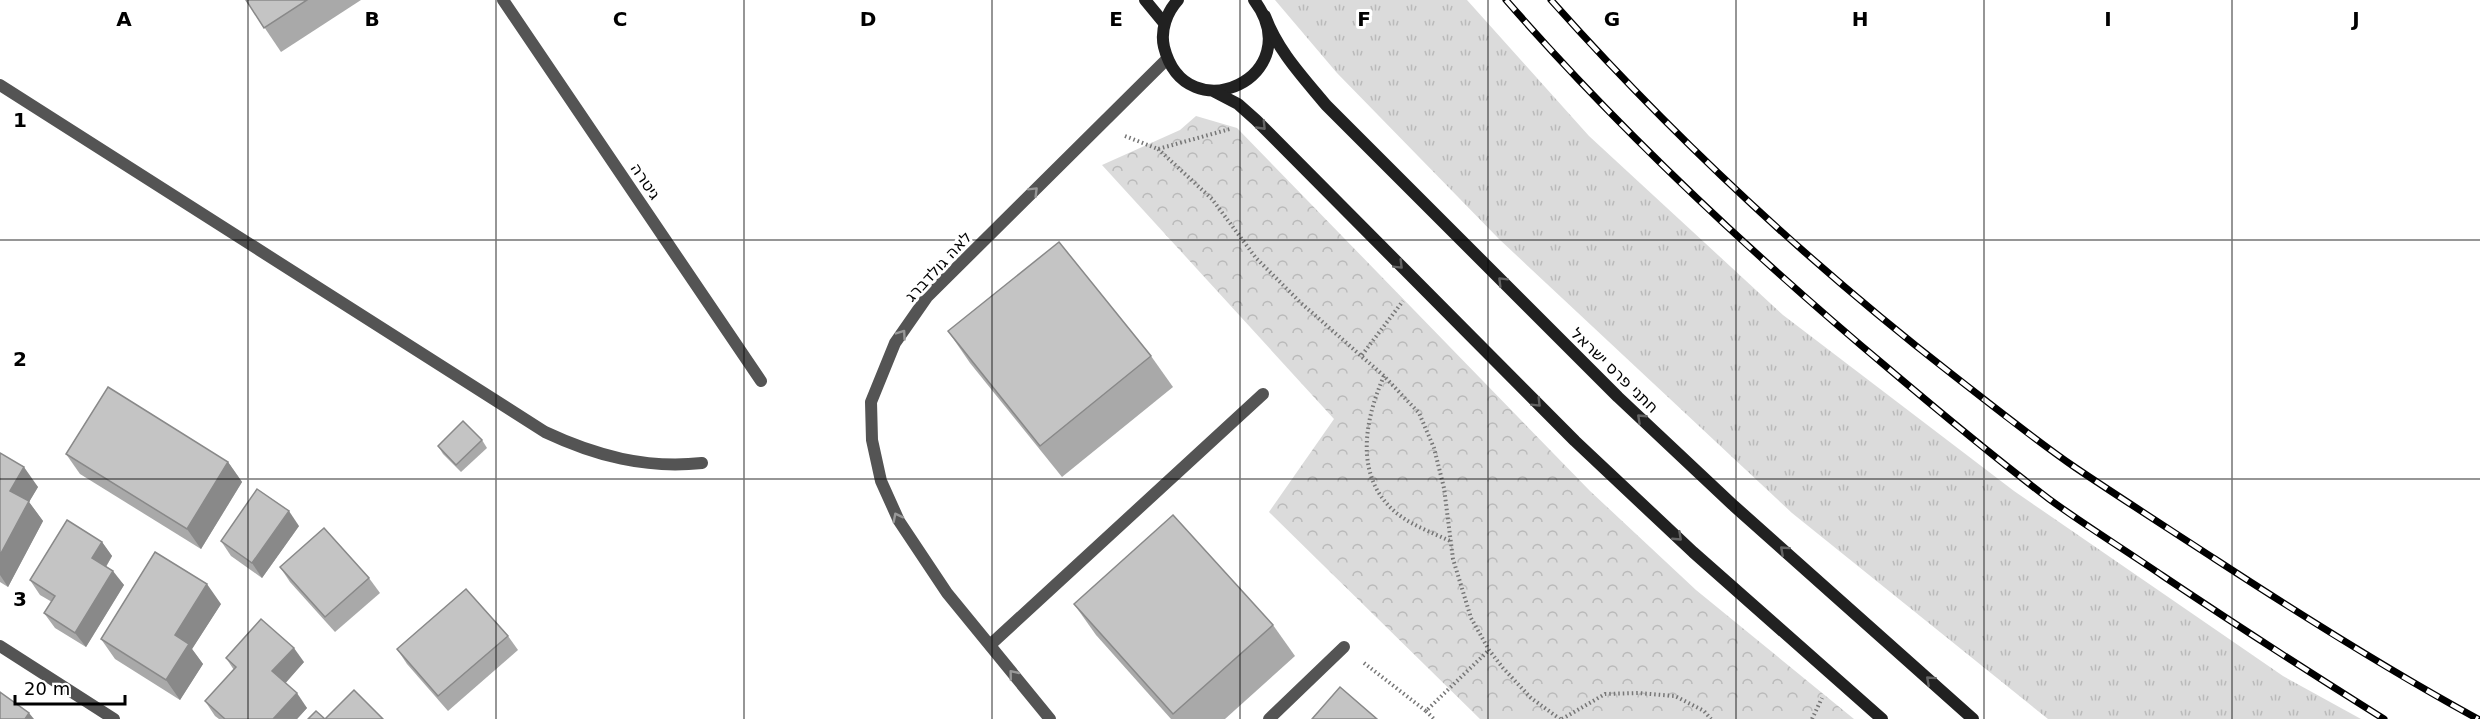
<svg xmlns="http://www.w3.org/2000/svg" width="2480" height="719" viewBox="0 0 2480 719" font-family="'DejaVu Sans','Noto Sans Hebrew',sans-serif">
<defs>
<pattern id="grass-tufts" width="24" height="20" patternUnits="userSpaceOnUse" patternTransform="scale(1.5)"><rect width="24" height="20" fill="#dbdbdb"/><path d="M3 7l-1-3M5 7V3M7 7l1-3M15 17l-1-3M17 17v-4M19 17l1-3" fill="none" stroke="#bababa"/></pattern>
<pattern id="forest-crowns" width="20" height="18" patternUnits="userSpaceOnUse" patternTransform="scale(1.5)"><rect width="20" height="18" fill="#dbdbdb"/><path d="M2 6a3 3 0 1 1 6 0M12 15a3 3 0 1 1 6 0" fill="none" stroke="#bababa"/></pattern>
</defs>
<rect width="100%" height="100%" fill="#fff"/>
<polygon fill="url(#grass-tufts)" points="1275,0 1467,0 1589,136 1783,315 2014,491 2283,676 2361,719 2048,719 1792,513 1499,239 1337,73"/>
<polygon fill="url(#forest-crowns)" points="1196,116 1237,128 1590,491 1696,590 1854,719 1480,719 1269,512 1334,419 1102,165 1180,130"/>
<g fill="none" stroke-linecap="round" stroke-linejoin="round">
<g stroke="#767676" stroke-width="4" stroke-dasharray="1.5 3" stroke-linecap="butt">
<polyline points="1125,136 1158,149 1230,129"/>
<polyline points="1158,149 1212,199 1256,258 1301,303 1384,376 1419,413 1434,448 1444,488 1453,559 1471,618 1489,650 1503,668 1531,698 1560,719"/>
<polyline points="1362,355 1403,301"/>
<path d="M1384,376C1365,419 1354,474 1393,510C1408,524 1431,532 1450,541"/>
<polyline points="1364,663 1426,711 1489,650"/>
<polyline points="1426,711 1434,719"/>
<polyline points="1562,719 1605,694 1639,693 1675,696 1704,711 1711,719"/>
<polyline points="1812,719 1822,698"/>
</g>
<g stroke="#545454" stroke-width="12">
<polyline points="990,645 1263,394"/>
<polyline points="1269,719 1344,647"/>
</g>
<g stroke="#545454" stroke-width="12">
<polyline points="503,0 761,381"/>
<path d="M0,85L545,432C596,456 646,469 702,463"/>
<polyline points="0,646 114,719"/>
<polyline points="1050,719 947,593 899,521 881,481 872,440 871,402 895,343 927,297 1167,59"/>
</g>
<g stroke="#212121" stroke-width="12">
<polyline points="1145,0 1164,23"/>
<path d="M1178,0C1167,12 1160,30 1164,47C1186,134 1311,76 1254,0"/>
<path d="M1265,16C1278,51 1302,76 1326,105L1618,397L1734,506L1973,719"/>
<polyline points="1215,92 1238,104 1256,120 1575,441 1693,552 1882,719"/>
</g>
<defs>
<g id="rail">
<path d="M1506,0C1623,134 1753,255 1889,369C1941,413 1994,457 2049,499C2086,526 2125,550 2163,576C2236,625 2309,672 2384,719"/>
<path d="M1551,0C1673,137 1809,263 1953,375C1994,407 2034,439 2076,468C2122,499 2169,529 2215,559C2301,615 2388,670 2478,719"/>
</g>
</defs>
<use href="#rail" stroke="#000" stroke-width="7"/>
<use href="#rail" stroke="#fff" stroke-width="4.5" stroke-dasharray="14" stroke-linecap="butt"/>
</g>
<g fill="#a9a9a9">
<polygon points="246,0 361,0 281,52"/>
<polygon points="948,331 1151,356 1173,387 1062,477 970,363"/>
<polygon points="482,440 487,448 461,472 443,454 438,446"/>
<polygon points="0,453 38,487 29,502 43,521 8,587 0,582"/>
<polygon points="66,454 228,462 242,482 201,549 80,474"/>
<polygon points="299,526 262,578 231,556 221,541"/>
<polygon points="102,542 112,556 106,567 124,585 86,647 55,628 44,613 52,602 40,595 30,580"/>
<polygon points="280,567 369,578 380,593 335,632 290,582"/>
<polygon points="221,604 192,649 203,664 180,700 115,659 101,639"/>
<polygon points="1074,604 1273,625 1295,656 1225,719 1171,719 1096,635"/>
<polygon points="508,636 518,650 448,711 407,664 397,649"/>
<polygon points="226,658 304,662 285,683 307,708 297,719 219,719 215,716 205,701 234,670"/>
</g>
<g fill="#898989">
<polygon points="228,462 242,482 201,549 187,529"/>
<polygon points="24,467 38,487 29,502 43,521 8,587 0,575 0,555 10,491"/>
<polygon points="289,511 299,526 262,578 252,563"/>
<polygon points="102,542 112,556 102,573 92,558"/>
<polygon points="113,571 124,585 86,647 75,633"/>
<polygon points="207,584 221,604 192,649 203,664 180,700 166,680 175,635"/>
<polygon points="294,648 304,662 283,686 272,671"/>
<polygon points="297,693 307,708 297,719 273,719"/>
<polygon points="29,713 34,719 25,719"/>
</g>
<g fill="#c4c4c4" stroke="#898989" stroke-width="1.5">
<polygon points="246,0 307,0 264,28"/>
<polygon points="1059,242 1151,356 1040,446 948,331"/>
<polygon points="108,387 228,462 187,529 66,454"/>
<polygon points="463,421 482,440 456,465 438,446"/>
<polygon points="0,453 24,467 10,491 29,501 0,555"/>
<polygon points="257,489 289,511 252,563 221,541"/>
<polygon points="1173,515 1273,625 1173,714 1074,604"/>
<polygon points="67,520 102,542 92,558 113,571 75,633 44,613 55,596 30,580"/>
<polygon points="324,528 369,578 325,617 280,567"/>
<polygon points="155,552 207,584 175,635 189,644 166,680 101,639"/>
<polygon points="466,589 508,636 438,696 397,649"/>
<polygon points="261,619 294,648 272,671 297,693 273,719 225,719 205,701 236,667 226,658"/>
<polygon points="1340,687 1377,719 1312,719"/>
<polygon points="354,690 383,719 308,719 316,711 325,719"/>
<polygon points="0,692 29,713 25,719 0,719"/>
</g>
<defs><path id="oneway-chevron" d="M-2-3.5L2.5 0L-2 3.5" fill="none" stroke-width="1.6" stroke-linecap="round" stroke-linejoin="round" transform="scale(1.5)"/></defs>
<g stroke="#646464">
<use href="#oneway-chevron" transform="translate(1262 126) rotate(46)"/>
<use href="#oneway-chevron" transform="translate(1399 265) rotate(45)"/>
<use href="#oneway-chevron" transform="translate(1502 281) rotate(-135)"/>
<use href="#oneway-chevron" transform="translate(1537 403) rotate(45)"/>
<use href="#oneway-chevron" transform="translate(1641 418) rotate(-137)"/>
<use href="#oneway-chevron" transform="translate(1678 537) rotate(43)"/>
<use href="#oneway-chevron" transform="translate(1784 550) rotate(-138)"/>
<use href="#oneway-chevron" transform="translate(1930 680) rotate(-138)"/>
</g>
<g stroke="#989898">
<use href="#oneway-chevron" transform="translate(1034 191) rotate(-45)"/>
<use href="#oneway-chevron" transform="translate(902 334) rotate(-55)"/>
<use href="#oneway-chevron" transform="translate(897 517) rotate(-117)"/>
<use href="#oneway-chevron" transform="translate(1013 674) rotate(-129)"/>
</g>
<path fill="none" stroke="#000" stroke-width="1.5" stroke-opacity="0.55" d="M248,0V719M496,0V719M744,0V719M992,0V719M1240,0V719M1488,0V719M1736,0V719M1984,0V719M2232,0V719M0,240H2480M0,479H2480"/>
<g text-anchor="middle" stroke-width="6" stroke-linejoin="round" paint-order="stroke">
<g font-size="16" fill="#000" stroke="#fff">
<text transform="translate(646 181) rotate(56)" y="6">גיטרה</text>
<text transform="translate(938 266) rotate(-47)" y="6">לאה גולדברג</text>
<text transform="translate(1615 370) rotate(44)" y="6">חתני פרס ישראל</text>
</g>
</g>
<g font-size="20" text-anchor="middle" font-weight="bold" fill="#000" stroke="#fff" stroke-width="6" stroke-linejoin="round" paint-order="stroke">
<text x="124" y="26">A</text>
<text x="372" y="26">B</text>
<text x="620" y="26">C</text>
<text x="868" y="26">D</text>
<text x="1116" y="26">E</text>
<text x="1364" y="26">F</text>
<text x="1612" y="26">G</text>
<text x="1860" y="26">H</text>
<text x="2108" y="26">I</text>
<text x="2356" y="26">J</text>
<text x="20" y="127">1</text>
<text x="20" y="366">2</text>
<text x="20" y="606">3</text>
</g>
<path d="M15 695v9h110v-9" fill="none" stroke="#000000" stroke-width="3"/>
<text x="24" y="695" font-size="18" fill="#000000" stroke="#ffffff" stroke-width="4.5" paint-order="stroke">20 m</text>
</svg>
